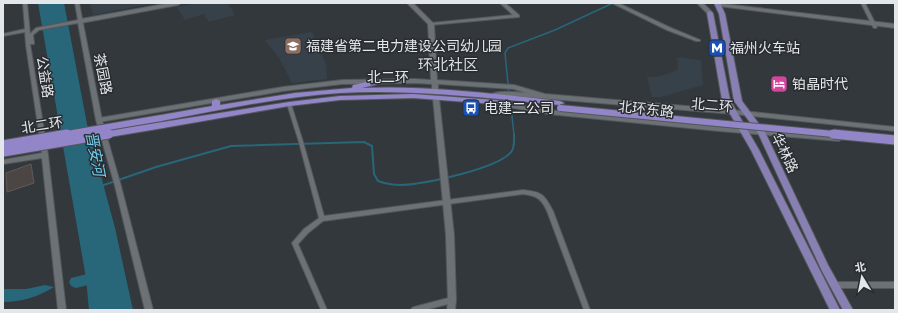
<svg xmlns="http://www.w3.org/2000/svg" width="898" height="313" viewBox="0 0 898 313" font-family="Ubuntu,'Noto Sans SC',sans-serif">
<rect width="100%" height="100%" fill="#33383c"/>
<g fill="#37414a">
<polygon points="90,3 155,3 93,15"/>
<polygon points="197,3 228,3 235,15 209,22 204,14 185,20 177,7"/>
<polygon points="312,32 326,65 327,79 292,83 279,58 265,40"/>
<polygon points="677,57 701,60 703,85 661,97 652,97 647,77 657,77 675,71 678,69"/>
</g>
<g fill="#28667a">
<polygon points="38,3 64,3 87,124 115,228 133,310 89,310 86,278"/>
<path d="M45,285L54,287C38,297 21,302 3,302V289H26Z"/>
</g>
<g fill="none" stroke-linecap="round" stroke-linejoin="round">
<g stroke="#28667a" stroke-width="1.5">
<polyline points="509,94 505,53 508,48 555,30 613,3"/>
<polyline points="510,98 514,135"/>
</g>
<path stroke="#28667a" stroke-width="2" d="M101,186L156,167L231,146L364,142L372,146L374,174L378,181C386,184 393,185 402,185C424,184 497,169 511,152C515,148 514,140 514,134"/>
<polygon fill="#28667a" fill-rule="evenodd" points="99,271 104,273 106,277 104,281 76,288 71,286 69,282 71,278"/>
</g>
<polygon fill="#4b4643" stroke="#605a56" points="31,164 34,183 7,192 6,173"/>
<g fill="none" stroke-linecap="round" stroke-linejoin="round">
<defs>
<g id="minor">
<polygon points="861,3 865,3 877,27 876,28 874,28 873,27"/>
<path d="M289,102L291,104L303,142L324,216L523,190C542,192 544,194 553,211L590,310H584L547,211C541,198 537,196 523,194L323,221L308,233L298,244L327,310H321L292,243L304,229L319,218L299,142L287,104Z"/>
<polygon points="452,297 454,298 455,300 454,302 452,303 425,310 411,310 412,308 414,307"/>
</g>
<g id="tertiary">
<polygon points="23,3 27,3 30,34 36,28 78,20 75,3 79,3 102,120 121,186 153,310 145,310 115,186 96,120 78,23 39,30 33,35 34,43 34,44 30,44 48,155 66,310 58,310 42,158 3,164 3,160 42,153 26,45 25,32 3,36 3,34 25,29"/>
<polygon points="500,3 505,3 519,15 519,17 431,25 429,24 431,23 513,15"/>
<polygon points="612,3 618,3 671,28 700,40 700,41 696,41 667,30"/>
<polygon points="835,282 895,282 895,288 835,288 832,287 831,285 832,283"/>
</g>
<g id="secondary">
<polygon points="170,3 181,3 178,5 81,23 78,21 81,19"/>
<path d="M407,3H413L434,24L437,80L514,85L545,94L733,110L895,127V131L733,114L514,96L493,97L490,95C496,90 517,92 526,93L514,89L438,84V91L435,93L432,91V84L415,83L342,84L283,91L99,122L96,120L99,118L283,87L342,80L415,79L431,80L428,24Z"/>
<polygon points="697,3 703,3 712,12 712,14 708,14"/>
<polygon points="716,3 895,24 895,28 718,6 716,5"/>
<polygon points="434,96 438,96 439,98 454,235 456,300 455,310 447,310 448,300 446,235 433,98"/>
<polygon points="495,101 497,101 548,110 719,127 839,137 842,139 839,141 719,131 548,114 497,105 495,105 494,103"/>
</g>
<g id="primary">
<polygon points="714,3 720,3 725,14 742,101 765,132 828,265 853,310 843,310 822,271 758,133 734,101 719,14"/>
<polygon points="710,11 713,13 730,100 759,150 840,310 830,310 751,150 722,100 707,13"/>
</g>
<g id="trunk">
<path d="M380,79H382L383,81L382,83L362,88C428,85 494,94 560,101L564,103L560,105C487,98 413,89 340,93C279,97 220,110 161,121L157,118L161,115L212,106V101L216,99L220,101V105L295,93L352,88L353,85Z"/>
<polygon points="413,94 508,101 512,103 508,105 413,98 340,100 289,106 163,128 159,125 163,122 289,102 340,96"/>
</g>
</defs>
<use href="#minor" stroke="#53575a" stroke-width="2"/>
<use href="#tertiary" stroke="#53575a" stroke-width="2"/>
<use href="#secondary" stroke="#53575a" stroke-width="2"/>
<use href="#primary" stroke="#53575a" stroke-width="2"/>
<use href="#trunk" stroke="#53575a" stroke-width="2"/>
<use href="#minor" fill="#6c7176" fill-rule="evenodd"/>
<use href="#tertiary" fill="#6c7176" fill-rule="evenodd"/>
<use href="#secondary" fill="#6c7176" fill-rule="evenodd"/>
<use href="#primary" fill="#8880b3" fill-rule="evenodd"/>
<use href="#trunk" fill="#9285c8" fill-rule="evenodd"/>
<defs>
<g id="trunk-bridge-far1">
<polyline points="560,108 844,135"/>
<polyline points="61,135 161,118"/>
<polyline points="103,135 163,125"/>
</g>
<g id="trunk-bridge">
<polyline points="833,134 895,140"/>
<polyline points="3,145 67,134"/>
<polyline points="3,152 109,134"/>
</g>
</defs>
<use href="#trunk-bridge-far1" stroke="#53575a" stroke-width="8" stroke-linecap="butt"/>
<use href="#trunk-bridge" stroke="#53575a" stroke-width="11" stroke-linecap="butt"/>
<use href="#trunk-bridge-far1" stroke="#9285c8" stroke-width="6"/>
<use href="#trunk-bridge" stroke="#9285c8" stroke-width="9"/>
</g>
<defs>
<symbol id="school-square" viewBox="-11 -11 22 22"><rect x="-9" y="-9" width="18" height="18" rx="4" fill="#8d6e63" stroke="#292d31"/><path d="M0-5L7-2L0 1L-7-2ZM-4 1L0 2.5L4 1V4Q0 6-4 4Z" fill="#fff"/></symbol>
<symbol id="metro-square" viewBox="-11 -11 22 22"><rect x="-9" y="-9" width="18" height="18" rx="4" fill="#1a4fb4" stroke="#292d31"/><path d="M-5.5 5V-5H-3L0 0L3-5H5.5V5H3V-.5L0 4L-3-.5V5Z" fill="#fff"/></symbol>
<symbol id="hotel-square" viewBox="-11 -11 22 22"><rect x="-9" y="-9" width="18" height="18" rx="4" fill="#d1479c" stroke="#292d31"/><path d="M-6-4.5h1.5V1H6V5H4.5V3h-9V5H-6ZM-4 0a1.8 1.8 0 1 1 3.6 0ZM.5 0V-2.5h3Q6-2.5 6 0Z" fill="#fff"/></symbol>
<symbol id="bus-square" viewBox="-11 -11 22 22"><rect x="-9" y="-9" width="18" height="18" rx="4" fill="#1a4fb4" stroke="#292d31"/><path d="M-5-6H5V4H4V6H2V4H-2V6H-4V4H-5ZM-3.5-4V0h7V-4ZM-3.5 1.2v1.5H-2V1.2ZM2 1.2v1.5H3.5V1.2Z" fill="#fff"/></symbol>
</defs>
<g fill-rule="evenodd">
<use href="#school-square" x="283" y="36" width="20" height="20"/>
<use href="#metro-square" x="707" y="38" width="20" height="20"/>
<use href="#hotel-square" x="769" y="74" width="20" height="20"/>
<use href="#bus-square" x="461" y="98" width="20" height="20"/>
</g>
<g text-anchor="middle" stroke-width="3" stroke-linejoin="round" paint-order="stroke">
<g font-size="14" fill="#e4e7e9" stroke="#292d31" text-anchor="start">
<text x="306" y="51">福建省第二电力建设公司幼儿园</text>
<text x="730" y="53">福州火车站</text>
<text x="792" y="89">铂晶时代</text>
<text x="484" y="113">电建二公司</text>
</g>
<g font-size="14" fill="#e4e7e9" stroke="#292d31">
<text transform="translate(103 74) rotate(79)" y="5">茶园路</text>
<text transform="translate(45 77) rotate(81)" y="5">公益路</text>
<text x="388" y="82">北二环</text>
<text transform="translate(712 105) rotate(5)" y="5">北二环</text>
<text transform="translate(646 109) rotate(6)" y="5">北环东路</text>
<text transform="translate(42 125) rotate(-9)" y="5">北二环</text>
<text transform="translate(785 153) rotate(64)" y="5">华林路</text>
</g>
<g font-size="15" fill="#d8dee3" stroke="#292d31">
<text x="448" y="70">环北社区</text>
</g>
<g font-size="15" font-style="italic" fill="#70cfef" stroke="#292d31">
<text transform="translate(95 154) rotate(79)" y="5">晋安河</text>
</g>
</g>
<rect width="898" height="313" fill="none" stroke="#e4e7e9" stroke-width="8"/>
<g transform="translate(862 277) rotate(350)" stroke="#292d31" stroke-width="3" paint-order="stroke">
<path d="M0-3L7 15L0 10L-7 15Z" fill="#e4e7e9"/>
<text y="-6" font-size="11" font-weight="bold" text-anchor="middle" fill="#e4e7e9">北</text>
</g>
</svg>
